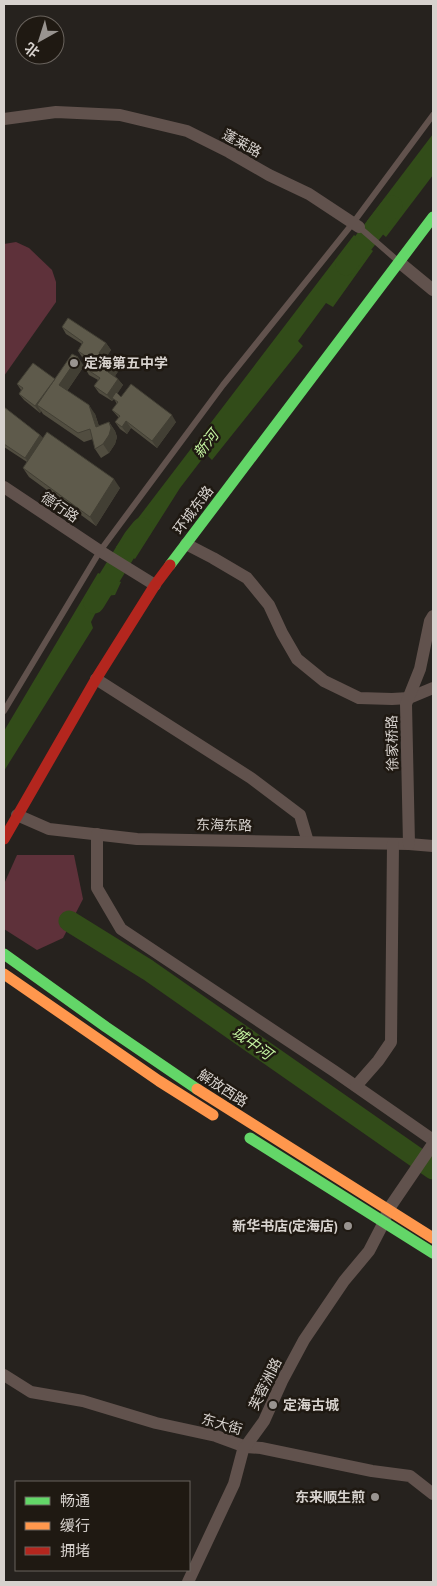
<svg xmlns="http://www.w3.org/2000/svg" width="437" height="1586" viewBox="0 0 437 1586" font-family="'PT Sans Narrow','Noto Sans SC',sans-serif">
<rect width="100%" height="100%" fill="#26221e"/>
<g fill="#5e313a">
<polygon points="16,242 29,248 52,270 56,282 56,302 4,376 4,244"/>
<polygon points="17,855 74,855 83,899 63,938 37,950 4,929 4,884"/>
</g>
<g fill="#324c19">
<polygon points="433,134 433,175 386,237 367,221"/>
<polygon points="354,235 373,251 333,307 326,303 298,341 303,346 212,460 206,454 180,488 135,559 116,547"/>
<polygon points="98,573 121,582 115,595 104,596 91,622 93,628 4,771 4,731"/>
</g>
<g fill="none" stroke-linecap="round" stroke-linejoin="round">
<g stroke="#324c19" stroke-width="21">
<polyline points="346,265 392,206"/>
<polyline points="94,603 134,538 142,528"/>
<polyline points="69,921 148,970 433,1169"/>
</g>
<g stroke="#61524d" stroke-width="6">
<polyline points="359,227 398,261"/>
<polyline points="4,711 100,551 223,385 353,223 433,115"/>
</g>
<g stroke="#61524d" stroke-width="12">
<polyline points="4,119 56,112 120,115 187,131 229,152 269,175 309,194 359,227"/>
<polyline points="399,262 433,290"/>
<polyline points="4,487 100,551 155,585"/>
<polyline points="186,544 213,558 247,578 269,605 282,633 297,659 324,681 359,698 392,699 409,698 433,688"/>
<polyline points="96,679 251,778 300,815 308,842"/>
<polyline points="17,815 49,829 137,839 409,844 433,846"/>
<polyline points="97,834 97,888 121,929 334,1071 433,1140"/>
<polyline points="409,844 406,704 420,669 430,621 433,616"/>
<polyline points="356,1086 378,1061 391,1042 393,844"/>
<polyline points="4,1375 31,1392 83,1401 156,1423 216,1436 246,1447 261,1448 372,1471 410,1476 433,1494"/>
<polyline points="188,1582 234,1484 243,1450 264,1421 282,1381 304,1340 344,1281 369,1251 384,1222 388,1210 433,1144"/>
</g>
<g stroke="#63d668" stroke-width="11">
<polyline points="170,565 433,217"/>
<polyline points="4,954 106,1027 197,1089"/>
<polyline points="250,1138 433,1253"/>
</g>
<g stroke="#ff974d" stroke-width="11">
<polyline points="4,974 159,1081 213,1115"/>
<polyline points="197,1089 433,1238"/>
</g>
<polyline stroke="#b3261e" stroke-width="11" points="4,839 96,679 155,585 170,565"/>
</g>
<g fill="#514d40">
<polygon points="62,327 106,343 111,350 106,357 119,370 115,376 123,385 117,393 121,397 176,422 157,448 131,428 127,434 120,429 115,422 119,418 112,410 117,404 114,399 112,401 99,393 94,386 98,380 89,375 85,368 89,362 82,357 78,351 82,344 66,334"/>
<polygon points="84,366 67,391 95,414 99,426 109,422 115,431 117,437 115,444 109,453 101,458 95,449 93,439 84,442 43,414 41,411 40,413 24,400 19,394 21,390 17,384 55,379"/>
<polygon points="4,407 40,435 43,438 120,488 96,526 29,477 23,468 27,462 4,447"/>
</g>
<g fill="#423f34">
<polygon points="106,343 111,350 104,360 99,353"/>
<polygon points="78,357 84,366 65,394 37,405 41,411 40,413 35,406"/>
<polygon points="114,363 119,370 113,379 108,372"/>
<polygon points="118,379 123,385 114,399 112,398 113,399 112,401 107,395"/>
<polygon points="89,405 95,414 102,436 96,427"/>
<polygon points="172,415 176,422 157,448 152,441"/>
<polygon points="126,421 131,428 127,434 122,427"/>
<polygon points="109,422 115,431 117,437 115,444 109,453 103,444"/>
<polygon points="40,435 45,441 30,464 25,458"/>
<polygon points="114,479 120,488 96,526 90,517"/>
</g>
<g fill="#5e5a4b" stroke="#423f34">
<polygon points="68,318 106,343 99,353 114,363 108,372 118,379 107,395 94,386 100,378 85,368 90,359 78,351 83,342 62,327"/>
<polygon points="72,354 78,357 59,385 89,405 96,427 109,422 111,428 109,435 103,444 95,449 90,429 78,433 37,405"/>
<polygon points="33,363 55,379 35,406 19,394 23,388 17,384"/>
<polygon points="131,384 172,415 152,441 126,421 122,427 115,422 120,416 112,410 118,402 112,398 116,392 121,397"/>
<polygon points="4,407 40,435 25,458 4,444"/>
<polygon points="47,432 114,479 90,517 23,468"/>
</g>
<g fill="#999490" stroke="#1f1912" stroke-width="2">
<circle cx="74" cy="363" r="5"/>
<circle cx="348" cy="1226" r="5"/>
<circle cx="273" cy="1405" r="5"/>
<circle cx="375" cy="1497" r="5"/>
</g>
<g text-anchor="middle" stroke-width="5" stroke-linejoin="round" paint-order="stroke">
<g font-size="14" fill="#d7d2ce" stroke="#1f1912">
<text transform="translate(242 143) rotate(29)" y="5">蓬莱路</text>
<text transform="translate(60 507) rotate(34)" y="5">德行路</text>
<text transform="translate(193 510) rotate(-53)" y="5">环城东路</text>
<text transform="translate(392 743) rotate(-91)" y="5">徐家桥路</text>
<text transform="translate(224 825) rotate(1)" y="5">东海东路</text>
<text transform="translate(223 1088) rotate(33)" y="5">解放西路</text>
<text transform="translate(265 1384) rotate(-64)" y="5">芙蓉洲路</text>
<text transform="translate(222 1424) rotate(16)" y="5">东大街</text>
</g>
<g font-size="14" font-weight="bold" fill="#d7d2ce" stroke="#1f1912" text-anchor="start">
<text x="84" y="368">定海第五中学</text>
<text x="338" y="1231" text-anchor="end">新华书店(定海店)</text>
<text x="283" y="1410">定海古城</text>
<text x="365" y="1502" text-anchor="end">东来顺生煎</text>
</g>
<g font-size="15" font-style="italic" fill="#c5f5a1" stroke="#1f1912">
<text transform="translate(206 444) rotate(-52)" y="5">新河</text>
<text transform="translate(252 1043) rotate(35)" y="5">城中河</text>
</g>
</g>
<rect width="437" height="1586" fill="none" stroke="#d7d2ce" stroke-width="10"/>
<rect x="15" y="1481" width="175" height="90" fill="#1f1912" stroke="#69635d"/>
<rect x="25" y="1497" width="25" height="8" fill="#63d668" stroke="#69635d"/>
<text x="60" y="1506" font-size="15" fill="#d7d2ce">畅通</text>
<rect x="25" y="1522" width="25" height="8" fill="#ff974d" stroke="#69635d"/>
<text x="60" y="1531" font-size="15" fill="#d7d2ce">缓行</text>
<rect x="25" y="1547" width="25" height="8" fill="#b3261e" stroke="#69635d"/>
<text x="60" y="1556" font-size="15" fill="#d7d2ce">拥堵</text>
<g transform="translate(40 40) rotate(219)"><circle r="24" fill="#1f1912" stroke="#69635d"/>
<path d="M0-4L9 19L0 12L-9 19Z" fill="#999490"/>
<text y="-8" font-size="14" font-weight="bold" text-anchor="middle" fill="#d7d2ce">北</text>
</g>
</svg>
